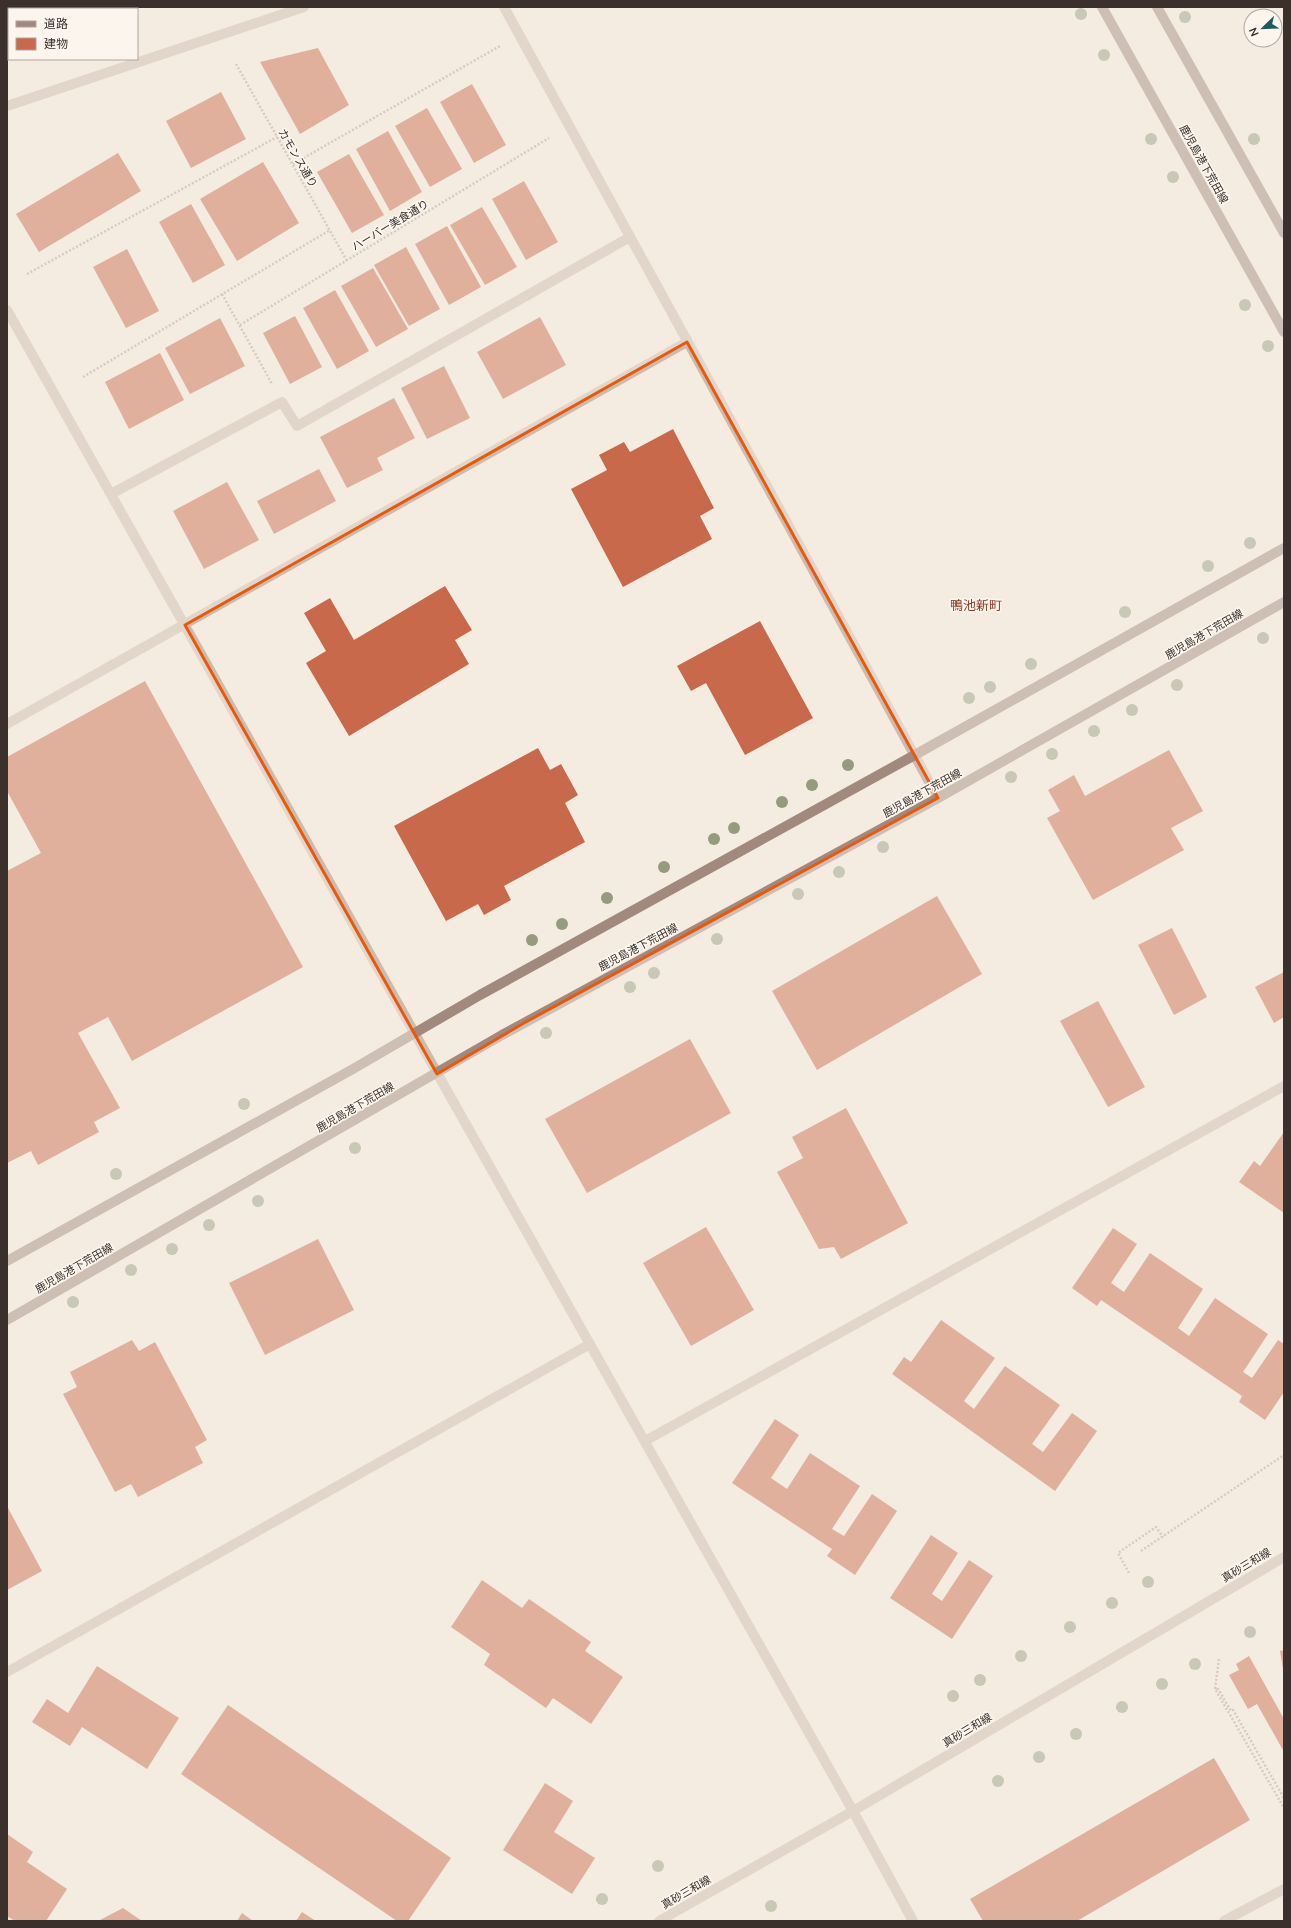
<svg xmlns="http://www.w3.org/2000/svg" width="1291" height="1928" viewBox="0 0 1291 1928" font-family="'Nunito Sans','Noto Sans JP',sans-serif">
<rect width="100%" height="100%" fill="#f4ebe1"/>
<g fill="#c8694b">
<polygon points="7,7 22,7 23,9 9,9 7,12"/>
<polygon points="318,48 349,105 300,134 260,62"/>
<polygon points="472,84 506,145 474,163 440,102"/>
<polygon points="221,92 246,139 191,168 166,121"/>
<polygon points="427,108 462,169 430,187 395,126"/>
<polygon points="388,131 422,192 390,211 356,149"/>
<polygon points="118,153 141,191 39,252 16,214"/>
<polygon points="349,154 384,215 352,233 317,172"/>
<polygon points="263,162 299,223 237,261 200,199"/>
<polygon points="524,181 558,242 526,260 492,199"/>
<polygon points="191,204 225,265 193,283 159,222"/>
<polygon points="482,207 517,267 485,285 450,225"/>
<polygon points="447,226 481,287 449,305 415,244"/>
<polygon points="406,247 440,309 409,326 374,265"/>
<polygon points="127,249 159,311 126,328 93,267"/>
<polygon points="373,268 408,329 376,347 341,286"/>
<polygon points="335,290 369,351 337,369 303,308"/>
<polygon points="295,316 322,367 290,384 263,333"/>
<polygon points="540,317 566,365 503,399 477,352"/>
<polygon points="220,318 245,366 190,394 165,348"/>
<polygon points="160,353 184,400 129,429 105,382"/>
<polygon points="444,366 470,418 427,439 401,388"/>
<polygon points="394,398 415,438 377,458 383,470 347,488 320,437"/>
<polygon points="673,429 714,508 700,516 712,539 623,587 571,489 607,470 599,455 624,442 630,452"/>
<polygon points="319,469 336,501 274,534 257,501"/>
<polygon points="227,482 259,540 204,569 173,511"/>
<polygon points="445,586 472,630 455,640 469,664 349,736 306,663 326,651 304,613 330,598 354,640"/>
<polygon points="760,621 813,718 745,755 706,683 691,691 677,666"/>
<polygon points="145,681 303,967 132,1061 108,1017 78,1033 120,1108 94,1122 99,1132 38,1165 31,1151 7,1163 7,871 41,853 7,791 7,757"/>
<polygon points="538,748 550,770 561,764 578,795 565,803 585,842 504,886 511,900 484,915 478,904 446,921 394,826"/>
<polygon points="1169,750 1203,811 1171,828 1184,850 1093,900 1047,818 1060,811 1048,790 1074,775 1085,796"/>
<polygon points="937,896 982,974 817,1070 772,991"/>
<polygon points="1172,928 1207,997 1174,1015 1138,945"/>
<polygon points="1284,972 1284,1017 1274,1023 1255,987"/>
<polygon points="1098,1001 1145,1087 1108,1107 1060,1021"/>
<polygon points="690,1039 731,1113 587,1193 545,1119"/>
<polygon points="846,1108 908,1223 841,1259 834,1247 819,1249 777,1172 803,1158 792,1137"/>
<polygon points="1284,1132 1284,1213 1239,1182 1254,1161 1260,1166"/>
<polygon points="706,1227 754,1310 691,1346 643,1263"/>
<polygon points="1113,1228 1137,1244 1111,1283 1124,1292 1150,1253 1203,1289 1178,1328 1189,1336 1215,1298 1268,1334 1243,1372 1252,1378 1278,1340 1284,1344 1284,1392 1265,1420 1239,1402 1242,1396 1101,1300 1097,1306 1072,1288"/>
<polygon points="318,1239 354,1310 265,1355 229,1283"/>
<polygon points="941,1320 995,1358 964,1401 974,1409 1005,1366 1060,1405 1032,1444 1043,1452 1072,1413 1097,1431 1055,1491 892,1374 904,1357 911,1362"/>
<polygon points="132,1340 139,1351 155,1342 207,1440 195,1447 203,1463 138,1497 131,1484 115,1492 63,1394 77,1387 70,1372"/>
<polygon points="775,1419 799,1435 771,1478 787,1489 810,1453 860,1486 832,1529 844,1536 872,1494 897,1511 855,1575 827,1556 832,1549 732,1483"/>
<polygon points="7,1506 42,1571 7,1590"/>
<polygon points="931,1535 958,1553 932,1594 942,1601 969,1560 993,1576 952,1639 890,1598"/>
<polygon points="482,1580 522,1608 529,1599 591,1642 585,1651 623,1677 591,1724 553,1698 546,1708 484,1665 490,1654 451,1627"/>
<polygon points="1284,1650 1284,1669 1283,1669 1280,1651"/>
<polygon points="1249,1656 1284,1719 1284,1752 1257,1704 1248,1709 1229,1675 1239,1670 1236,1664"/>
<polygon points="97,1666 179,1718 147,1769 82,1727 70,1746 32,1722 47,1699 68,1713"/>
<polygon points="228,1705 451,1858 408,1921 397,1921 181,1774"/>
<polygon points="1214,1758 1250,1820 1077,1921 983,1921 970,1899"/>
<polygon points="545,1783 573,1801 554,1832 595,1858 572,1894 503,1850"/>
<polygon points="7,1834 33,1852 27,1862 67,1889 46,1921 15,1921 7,1916"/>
<polygon points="123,1908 142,1921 98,1921"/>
<polygon points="302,1912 316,1921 296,1921"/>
<polygon points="242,1913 253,1921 237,1921"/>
</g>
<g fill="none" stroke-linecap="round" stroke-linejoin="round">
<g stroke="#b9a596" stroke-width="2.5" stroke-dasharray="2 2" stroke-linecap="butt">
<polyline points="236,64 347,261"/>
<polyline points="293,164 500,46"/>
<polyline points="27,274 277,137"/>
<polyline points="222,294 272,384"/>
<polyline points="240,325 549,138"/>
<polyline points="83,377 330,230"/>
<polyline points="1141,1551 1284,1455"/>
<polyline points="1129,1573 1118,1553 1156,1527 1163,1537"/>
<polyline points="1219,1659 1215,1689 1284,1808"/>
<polyline points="1215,1689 1217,1687 1231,1711 1233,1710 1284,1798"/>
</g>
<polyline stroke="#cdbbac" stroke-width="10" points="111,494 282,402 297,426 630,237"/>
<g stroke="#cdbbac" stroke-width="10">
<polyline points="504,7 938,798"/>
<polyline points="7,724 687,342"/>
<polyline points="645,1441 1284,1086"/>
<polyline points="7,1672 590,1344"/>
<polyline points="853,1811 913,1921"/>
<polyline points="1224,1921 1284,1889"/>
</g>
<g stroke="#cdbbac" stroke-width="10">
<polyline points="7,106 304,7"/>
<polyline points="7,310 853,1811"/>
<polyline points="659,1921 853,1811 1284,1557"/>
</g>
<g stroke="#a18a7d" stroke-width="10">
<polyline points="1102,7 1284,332"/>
<polyline points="1157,7 1284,233"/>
<polyline points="7,1261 353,1069 480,995 913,756 1284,548"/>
<polyline points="7,1320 502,1035 938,798 1284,602"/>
</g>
</g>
<g fill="#969b7f">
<circle cx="1081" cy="14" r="6"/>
<circle cx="1185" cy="17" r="6"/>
<circle cx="1104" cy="55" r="6"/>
<circle cx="1151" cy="139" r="6"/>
<circle cx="1254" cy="139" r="6"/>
<circle cx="1173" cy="177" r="6"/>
<circle cx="1245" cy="305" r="6"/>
<circle cx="1268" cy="346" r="6"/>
<circle cx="1250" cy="543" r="6"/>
<circle cx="1208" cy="566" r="6"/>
<circle cx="1125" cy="612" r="6"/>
<circle cx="1263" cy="638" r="6"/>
<circle cx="1031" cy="664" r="6"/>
<circle cx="1177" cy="685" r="6"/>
<circle cx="990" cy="687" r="6"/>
<circle cx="969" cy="698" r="6"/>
<circle cx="1132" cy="710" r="6"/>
<circle cx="1094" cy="731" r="6"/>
<circle cx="1052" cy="754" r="6"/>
<circle cx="848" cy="765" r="6"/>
<circle cx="1011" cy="777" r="6"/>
<circle cx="812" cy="785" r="6"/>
<circle cx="782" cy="802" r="6"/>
<circle cx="734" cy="828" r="6"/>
<circle cx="714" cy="839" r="6"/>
<circle cx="883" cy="847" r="6"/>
<circle cx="664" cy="867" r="6"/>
<circle cx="839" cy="872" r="6"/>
<circle cx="798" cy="894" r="6"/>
<circle cx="607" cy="898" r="6"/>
<circle cx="562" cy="924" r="6"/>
<circle cx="717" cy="939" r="6"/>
<circle cx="532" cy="940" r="6"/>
<circle cx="654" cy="973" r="6"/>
<circle cx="630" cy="987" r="6"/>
<circle cx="546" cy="1033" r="6"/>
<circle cx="244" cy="1104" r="6"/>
<circle cx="355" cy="1148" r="6"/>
<circle cx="116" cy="1174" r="6"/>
<circle cx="258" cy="1201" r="6"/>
<circle cx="209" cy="1225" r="6"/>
<circle cx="172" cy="1249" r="6"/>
<circle cx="131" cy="1270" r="6"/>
<circle cx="73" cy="1302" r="6"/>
<circle cx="1148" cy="1582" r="6"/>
<circle cx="1112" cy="1603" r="6"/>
<circle cx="1070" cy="1627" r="6"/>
<circle cx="1250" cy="1632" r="6"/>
<circle cx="1021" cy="1656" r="6"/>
<circle cx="1195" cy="1664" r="6"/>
<circle cx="980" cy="1680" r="6"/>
<circle cx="1162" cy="1684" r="6"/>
<circle cx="953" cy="1696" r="6"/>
<circle cx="1122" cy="1707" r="6"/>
<circle cx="1076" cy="1734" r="6"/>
<circle cx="1039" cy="1757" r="6"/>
<circle cx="998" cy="1781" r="6"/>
<circle cx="658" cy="1866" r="6"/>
<circle cx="602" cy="1899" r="6"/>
<circle cx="771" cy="1906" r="6"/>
</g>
<path d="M0 0H1291V1928H0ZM687,342L938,798L524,1023L437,1074L185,625Z" fill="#f4ebe1" fill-opacity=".55" fill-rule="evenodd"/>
<path fill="none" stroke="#e8590c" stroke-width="3" stroke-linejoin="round" d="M687,342L938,798L524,1023L437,1074L185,625Z"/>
<g text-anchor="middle" stroke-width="3.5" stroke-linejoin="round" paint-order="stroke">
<g font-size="11" fill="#3b302b" stroke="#fbf5ee">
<text transform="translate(298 158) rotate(60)" y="4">カモンス通り</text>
<text transform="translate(1204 164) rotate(61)" y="4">鹿児島港下荒田線</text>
<text transform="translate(390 225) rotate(-31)" y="4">ハーバー美食通り</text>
<text transform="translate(1204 634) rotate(-30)" y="4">鹿児島港下荒田線</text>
<text transform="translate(922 793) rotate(-29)" y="4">鹿児島港下荒田線</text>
<text transform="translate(638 947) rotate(-28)" y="4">鹿児島港下荒田線</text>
<text transform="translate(355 1107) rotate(-30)" y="4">鹿児島港下荒田線</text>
<text transform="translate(74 1268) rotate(-30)" y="4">鹿児島港下荒田線</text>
<text transform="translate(1246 1565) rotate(-31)" y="4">真砂三和線</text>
<text transform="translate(967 1730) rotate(-31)" y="4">真砂三和線</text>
<text transform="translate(686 1892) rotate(-30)" y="4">真砂三和線</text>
</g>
<g font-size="13" fill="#8c3b22" stroke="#fbf5ee">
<text x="976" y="610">鴨池新町</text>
</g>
</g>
<rect width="1291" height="1928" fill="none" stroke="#3b302b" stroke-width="16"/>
<rect x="8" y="8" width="130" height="52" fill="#fbf5ee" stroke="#aea6a0"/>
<rect x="16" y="21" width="20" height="6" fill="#a18a7d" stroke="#aea6a0"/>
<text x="44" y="28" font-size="12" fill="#3b302b">道路</text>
<rect x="16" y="38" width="20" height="12" fill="#c8694b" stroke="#aea6a0"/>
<text x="44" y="48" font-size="12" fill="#3b302b">建物</text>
<g transform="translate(1263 28) rotate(247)"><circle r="19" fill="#fbf5ee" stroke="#aea6a0"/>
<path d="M0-3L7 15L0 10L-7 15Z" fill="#1f5a5e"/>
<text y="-6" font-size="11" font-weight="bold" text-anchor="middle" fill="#3b302b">N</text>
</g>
</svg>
